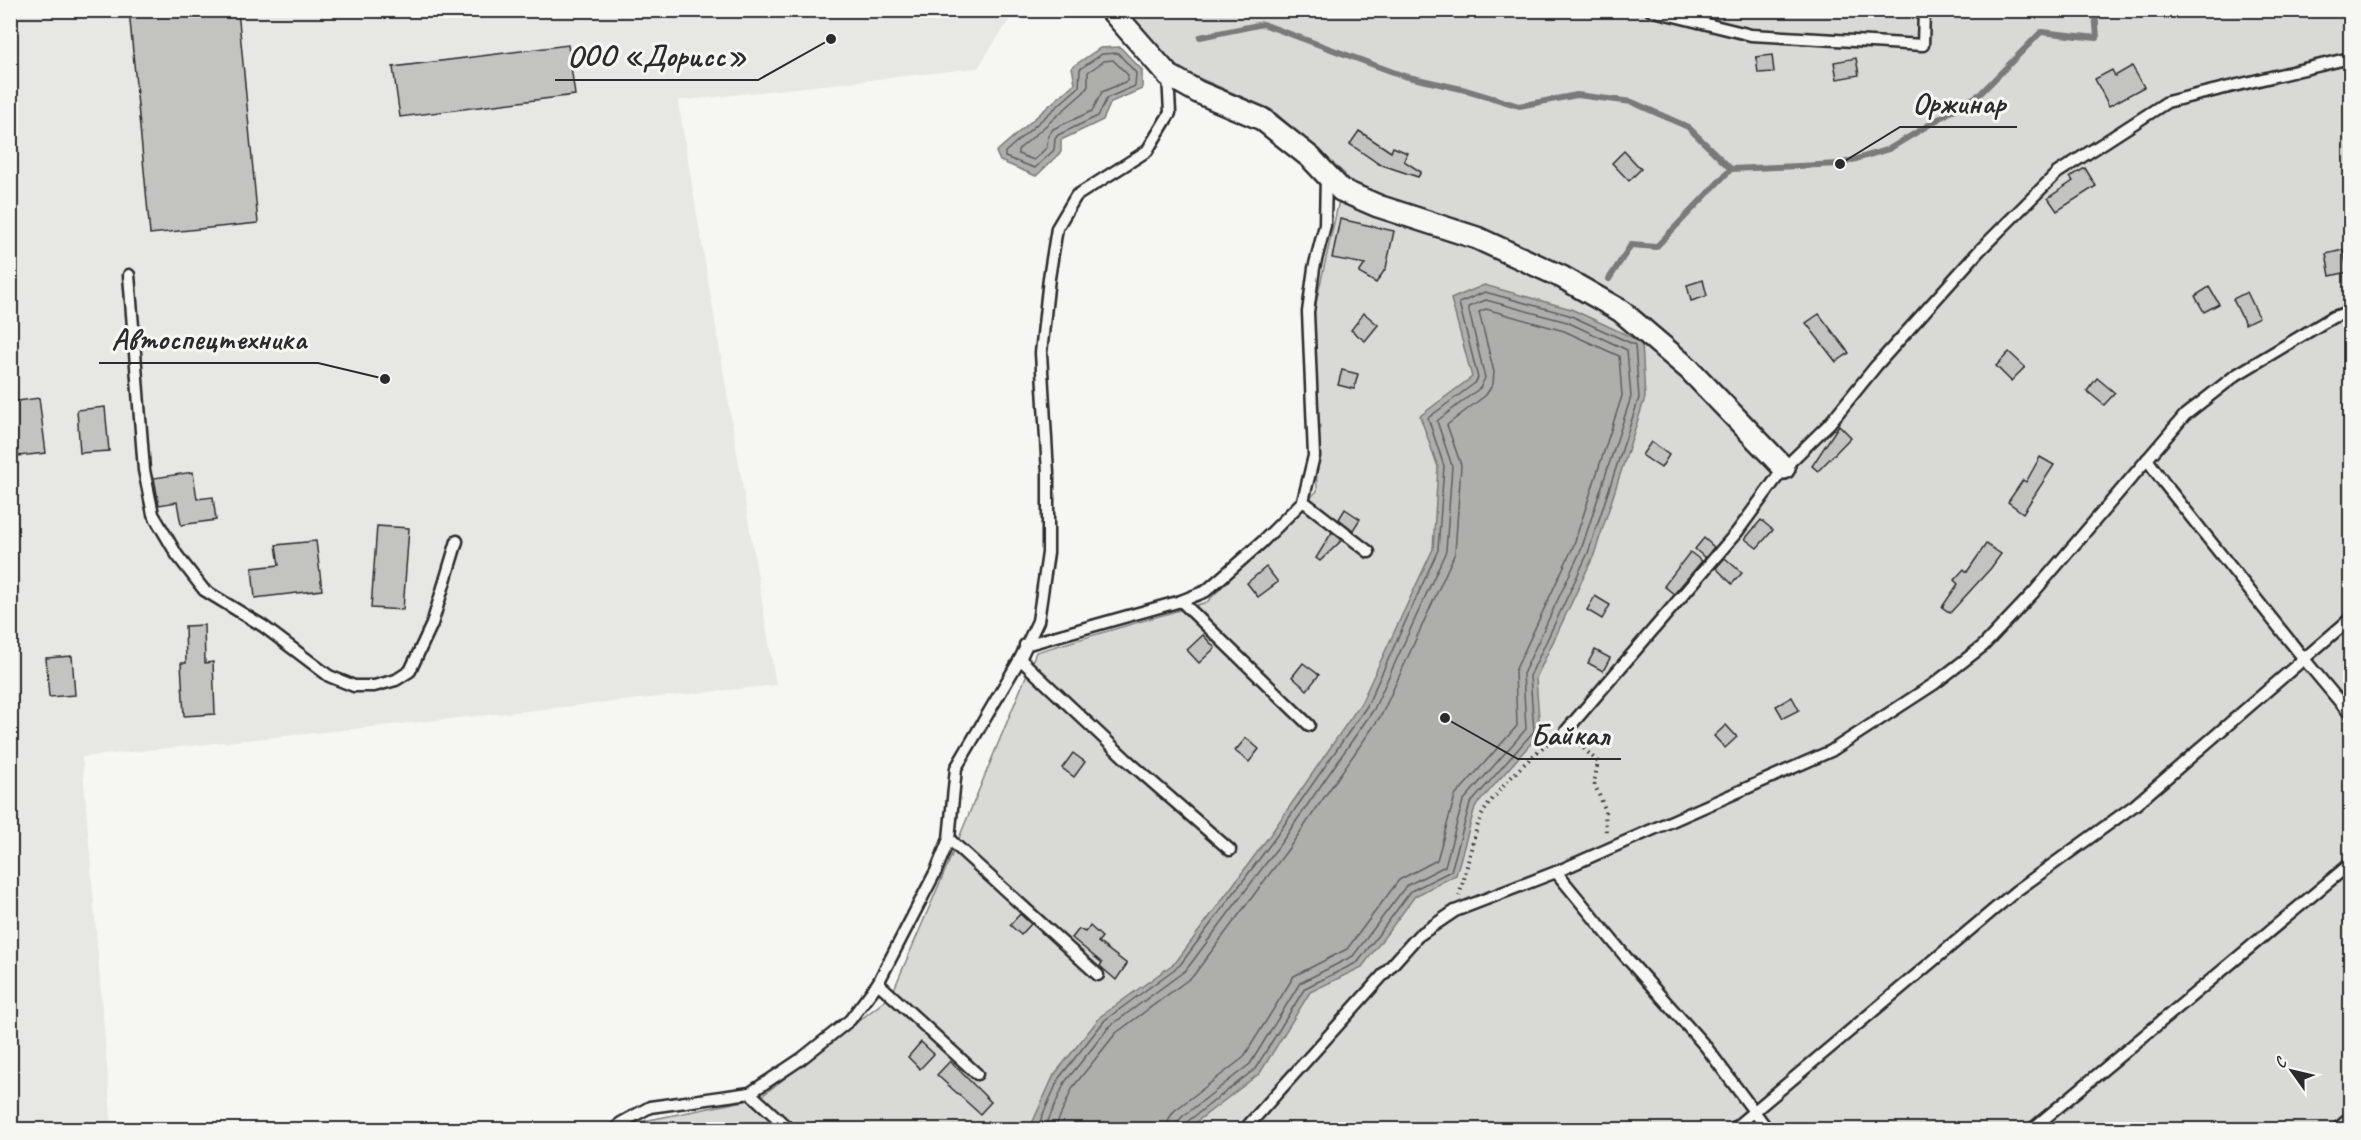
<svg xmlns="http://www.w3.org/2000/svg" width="2361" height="1140" viewBox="0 0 2361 1140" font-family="Caveat,sans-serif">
<rect width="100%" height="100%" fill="#f6f6f2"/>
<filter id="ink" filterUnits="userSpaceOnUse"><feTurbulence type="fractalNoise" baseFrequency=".0167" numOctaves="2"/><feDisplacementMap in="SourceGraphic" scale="12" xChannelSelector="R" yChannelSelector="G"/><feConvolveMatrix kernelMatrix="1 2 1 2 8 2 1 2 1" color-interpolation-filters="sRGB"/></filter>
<g filter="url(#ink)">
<polygon fill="#e7e7e3" points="10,11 1015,11 978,68 678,101 776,685 82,757 112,1129 11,1129"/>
<polygon fill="#d9d9d5" stroke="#828280" stroke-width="1.5" points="1128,11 2350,11 2350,1129 626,1130 629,1124 759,1098 891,996 954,850 1036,652 1207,602 1317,491 1313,316 1345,174 1272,110 1169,65"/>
<g fill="#aeaeab" stroke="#7a7a78" stroke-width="1.5">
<polygon points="1120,47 1142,70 1142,89 1111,102 1103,120 1061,140 1061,152 1036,176 1000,161 996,152 1075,83 1072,67 1100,48"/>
<polygon points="1484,285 1571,309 1642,342 1645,398 1594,555 1536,678 1540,733 1475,807 1456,875 1415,896 1362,967 1310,992 1260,1073 1187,1129 1029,1130 1054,1075 1101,1016 1176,962 1270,835 1361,703 1433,549 1438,467 1420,416 1472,377 1451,299"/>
</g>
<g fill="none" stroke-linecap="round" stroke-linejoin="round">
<g stroke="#5f5f5e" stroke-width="1.5">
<polygon points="1118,53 1136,73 1135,86 1107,98 1098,116 1058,135 1055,139 1054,150 1035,168 1005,157 1005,152 1079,87 1080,69 1102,54"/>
<polygon points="1113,60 1128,75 1127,81 1102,92 1092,111 1053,129 1048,136 1047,147 1034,160 1018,154 1018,150 1084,92 1088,86 1088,72 1104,61"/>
<polyline points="1036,1130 1059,1078 1105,1020 1180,965 1275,838 1367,706 1438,550 1444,466 1428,418 1475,383 1478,378 1459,303 1485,292 1569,315 1635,345 1639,398 1588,553 1530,676 1534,731 1470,804 1451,871 1411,891 1358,962 1305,988 1255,1069 1187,1122 1184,1130"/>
<polyline points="1044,1130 1065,1082 1110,1026 1186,970 1281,843 1374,709 1446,551 1452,466 1437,421 1480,388 1485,378 1468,307 1486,300 1567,322 1627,350 1631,397 1581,550 1523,674 1526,729 1463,801 1445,866 1406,886 1353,956 1300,983 1250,1064 1182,1117 1177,1123 1176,1130"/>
<polyline points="1054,1130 1073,1087 1116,1033 1193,976 1289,848 1382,714 1455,553 1461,465 1447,425 1486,395 1493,384 1494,372 1479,312 1486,309 1564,331 1619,356 1622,396 1573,547 1515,671 1517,726 1455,796 1437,860 1399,880 1347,949 1294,976 1243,1058 1174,1111 1169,1119 1167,1130"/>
</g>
<g stroke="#7a7a78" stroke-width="6">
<polyline points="1200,37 1263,24 1404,76 1466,90 1519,106 1577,95 1632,102 1688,127 1731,169"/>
<polyline points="1609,279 1631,245 1656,247 1731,169 1840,164 1889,149 1980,94 2041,32 2097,38 2095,10"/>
</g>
</g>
<g fill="#c3c3c0" stroke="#2b2b2b" stroke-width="1.5">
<polygon points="129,10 238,10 258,223 150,234"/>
<polygon points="568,45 575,95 400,117 393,67"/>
<polygon points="1772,55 1774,72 1758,73 1756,57"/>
<polygon points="1856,58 1859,75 1837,79 1834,62"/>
<polygon points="2132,66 2144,87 2109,106 2095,79 2112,70 2115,76"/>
<polygon points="1359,131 1391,152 1393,147 1407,153 1404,161 1421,172 1418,177 1379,164 1350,144"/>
<polygon points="1624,151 1641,169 1629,181 1612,163"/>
<polygon points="2085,168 2096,186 2057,211 2048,198 2073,181 2070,177"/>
<polygon points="1340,219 1394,231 1386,268 1376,283 1359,273 1365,264 1332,258"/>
<polygon points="2343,250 2348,272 2330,276 2326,254"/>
<polygon points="1703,280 1707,296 1691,301 1687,285"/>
<polygon points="2209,287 2219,304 2204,312 2195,296"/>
<polygon points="2247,292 2259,317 2245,324 2233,299"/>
<polygon points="1364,313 1378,325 1365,341 1351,330"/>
<polygon points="1819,314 1849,353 1836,362 1806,323"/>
<polygon points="2009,352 2025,367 2011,381 1996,366"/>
<polygon points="1342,370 1358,374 1354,389 1338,385"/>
<polygon points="2097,378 2115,393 2104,405 2087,391"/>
<polygon points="39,398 46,453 18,456 11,402"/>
<polygon points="105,407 109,451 80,453 77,410"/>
<polygon points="1839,425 1851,437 1818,471 1812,466"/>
<polygon points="1651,442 1669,455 1661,468 1642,455"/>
<polygon points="2040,457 2054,465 2023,513 2008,502 2023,480 2026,482"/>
<polygon points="193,472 197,499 213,497 216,520 181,525 177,502 159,505 154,478"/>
<polygon points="1345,509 1360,519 1353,530 1339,519"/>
<polygon points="1761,520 1773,530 1757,548 1745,539"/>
<polygon points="377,526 409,528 403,610 371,608"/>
<polygon points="1332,532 1342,540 1320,561 1316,558"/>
<polygon points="1704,538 1714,547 1705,558 1695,549"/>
<polygon points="316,541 322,590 255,598 252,568 279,565 276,545"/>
<polygon points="1986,544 2001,554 1991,568 1950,613 1942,607 1958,584 1954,580 1964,569 1967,572"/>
<polygon points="1690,552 1702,561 1674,594 1664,586"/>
<polygon points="1725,558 1742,573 1732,584 1716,568"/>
<polygon points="1266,567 1278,582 1258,597 1247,583"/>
<polygon points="1595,596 1610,605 1602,619 1587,610"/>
<polygon points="204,625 205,663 213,662 215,714 184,716 181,663 186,663 185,626"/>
<polygon points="1203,635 1215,648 1199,663 1187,650"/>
<polygon points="1595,650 1610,658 1603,671 1588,663"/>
<polygon points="72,656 75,695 49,697 46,658"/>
<polygon points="1303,663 1319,675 1307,690 1292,677"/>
<polygon points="1792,697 1799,710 1783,718 1776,706"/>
<polygon points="1726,725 1737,737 1725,748 1714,736"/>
<polygon points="1246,738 1259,749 1249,762 1235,751"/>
<polygon points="1073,753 1085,762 1074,777 1062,768"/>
<polygon points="1020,914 1031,924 1021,935 1010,925"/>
<polygon points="1090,926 1102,937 1098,942 1127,964 1116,980 1100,966 1102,963 1072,938 1079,929 1085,932"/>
<polygon points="921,1042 934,1054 920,1069 908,1057"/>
<polygon points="950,1061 991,1102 980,1114 937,1075"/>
</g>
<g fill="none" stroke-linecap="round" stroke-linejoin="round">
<defs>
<g id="lane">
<polyline points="1650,10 1751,35 1923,45 1924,10"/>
<polyline points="129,275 144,470 153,514 177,555 204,590 263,626 329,676 354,686 374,686 396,680 410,671 432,624 457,541"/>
<polyline points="2147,459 2164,483 2304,659 2350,714"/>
<polyline points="1303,501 1369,552"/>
<polyline points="1181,601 1309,725"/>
<polyline points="1025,645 1181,601 1206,591 1261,543 1303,501 1314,456 1308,312 1314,268 1325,225 1326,175"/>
<polyline points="1020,659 1127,760 1230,850"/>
<polyline points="1566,731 1737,532 1784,468 1829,424 1876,366 1979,251 2057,173 2167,102 2350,58"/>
<polyline points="949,839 1098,975"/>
<polyline points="1556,872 1625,956 1706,1047 1768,1130"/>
<polyline points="878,983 977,1074"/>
<polyline points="750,1093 790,1130"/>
<polyline points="615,1130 621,1123 650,1107 750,1093 801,1059 850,1020 878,983 936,871 949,839 956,768 1020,659 1038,621 1048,553 1048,473 1041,353 1049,278 1057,228 1076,196 1147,151 1170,113 1168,75"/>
<polyline points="1244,1130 1418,936 1455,911 1556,872 1831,751 1934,684 1983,646 2034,592 2185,415 2236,375 2333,317 2350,312"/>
<polyline points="1732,1130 2016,891 2135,805 2350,619"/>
<polyline points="2031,1130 2350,864"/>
<polyline points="2336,1130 2350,1118"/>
</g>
<polyline id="street" points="1111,10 1168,75 1198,92 1262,119 1311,158 1341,190 1378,206 1477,238 1562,277 1621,311 1689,369 1784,468"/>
</defs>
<use href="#lane" stroke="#2b2b2b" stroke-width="15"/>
<use href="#street" stroke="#2b2b2b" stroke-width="26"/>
<g stroke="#2b2b2b" stroke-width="4" stroke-dasharray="1.5 4.5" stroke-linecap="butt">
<polyline points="1575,740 1598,762 1594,783 1605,809 1606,834"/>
<path d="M1459,896C1467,871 1471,843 1480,819C1489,797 1535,751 1555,738"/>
</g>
<use href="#lane" stroke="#f6f6f2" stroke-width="10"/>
<use href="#street" stroke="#f6f6f2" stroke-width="21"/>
</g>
</g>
<path fill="none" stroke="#2b2b2b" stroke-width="2" d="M831 39L758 80H555M1840 164L1900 127H2017M385 379L318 363H99M1445 718L1518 759H1621"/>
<g fill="#2b2b2b" stroke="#f6f6f2" stroke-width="2">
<circle cx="831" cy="39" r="6"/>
<circle cx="1840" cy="164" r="6"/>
<circle cx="385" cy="379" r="6"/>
<circle cx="1445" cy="718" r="6"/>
</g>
<g font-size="30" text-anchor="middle" font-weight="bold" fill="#2b2b2b" stroke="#f6f6f2" stroke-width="6" stroke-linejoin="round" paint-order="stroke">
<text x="657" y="66">ООО «Дорисс»</text>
<text x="1959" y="113">Оржинар</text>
<text x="209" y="349">Автоспецтехника</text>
<text x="1570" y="745">Байкал</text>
</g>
<rect width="2361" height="1140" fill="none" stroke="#f6f6f2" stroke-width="36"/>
<rect x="18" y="18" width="2325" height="1104" fill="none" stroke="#2b2b2b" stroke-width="2" filter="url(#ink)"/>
<g transform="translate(2292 1071) rotate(304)" stroke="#f6f6f2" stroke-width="4.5" paint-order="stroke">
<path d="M0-4.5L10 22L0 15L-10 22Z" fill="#2b2b2b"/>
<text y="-9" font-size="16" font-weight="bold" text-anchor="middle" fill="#2b2b2b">С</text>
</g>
</svg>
